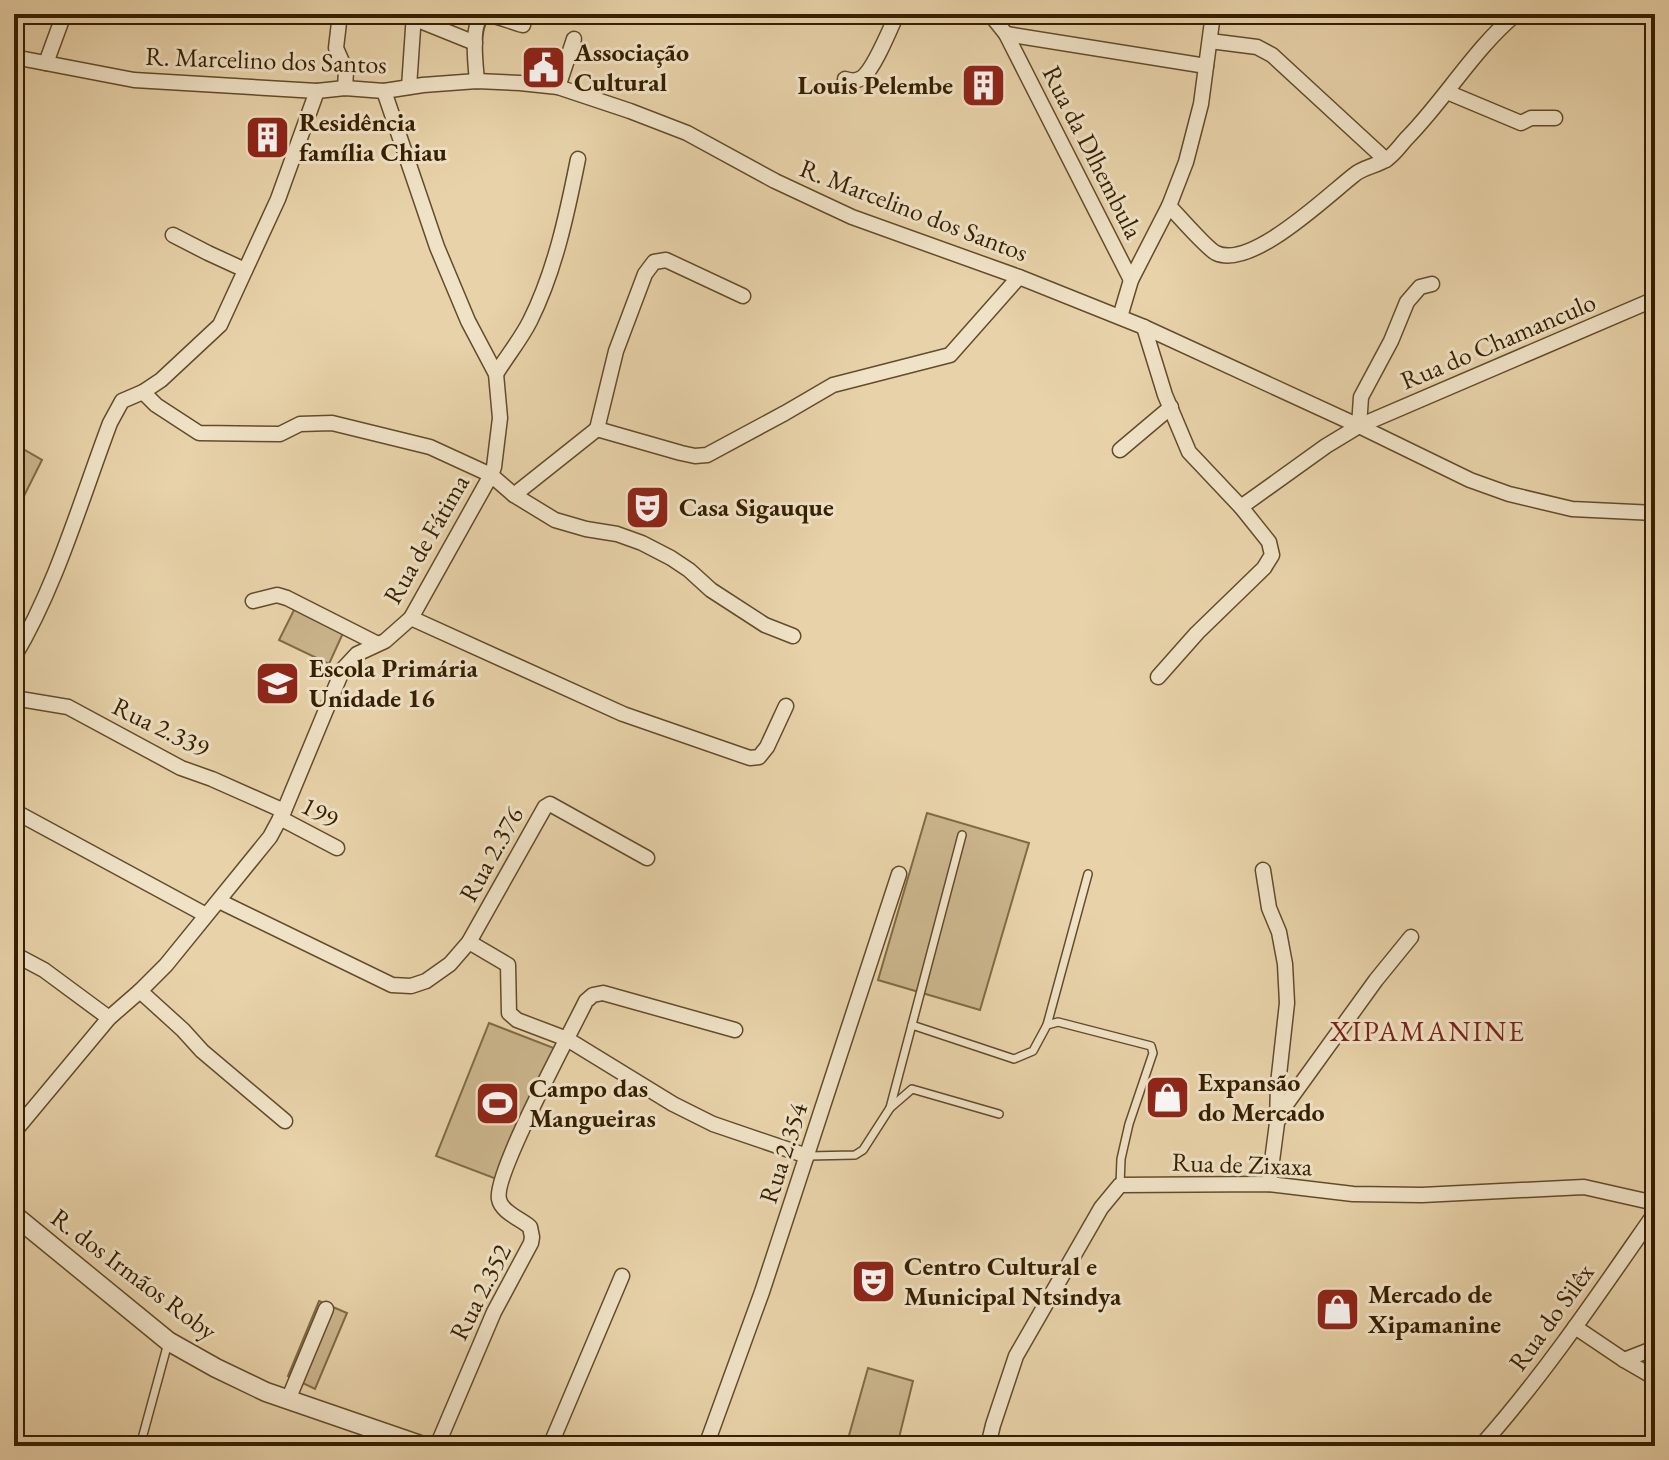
<svg xmlns="http://www.w3.org/2000/svg" width="1669" height="1460" viewBox="0 0 1669 1460" font-family="'EB Garamond',serif">
<rect width="100%" height="100%" fill="#e8d2a9"/>
<filter id="stains"><feTurbulence type="fractalNoise" baseFrequency=".0025" numOctaves="4"/><feColorMatrix values="0 0 0 0 .2 0 0 0 0 .09 0 0 0 0 .02 0 0 0 .5 -.17"/></filter>
<radialGradient id="worn" r=".72"><stop offset=".6" stop-color="#630" stop-opacity="0"/><stop offset="1" stop-color="#630" stop-opacity=".3"/></radialGradient>
<g fill="#cab48c" stroke="#806a46" stroke-width="2">
<polygon points="18,446 42,460 14,516 14,454"/>
<polygon points="295,608 344,631 329,664 279,640"/>
<polygon points="927,813 1029,843 980,1010 878,980"/>
<polygon points="489,1023 559,1050 507,1183 436,1156"/>
<polygon points="319,1301 347,1313 315,1389 288,1376"/>
<polygon points="868,1368 913,1381 897,1446 846,1446"/>
</g>
<g fill="none" stroke-linecap="round" stroke-linejoin="round">
<defs>
<g id="service">
<polyline points="912,1025 1014,1059 1033,1051 1047,1025 1058,1022 1151,1046 1153,1053 1129,1124 1121,1159 1120,1185"/>
<polyline points="1047,1025 1088,874"/>
<polyline points="1651,1031 1655,1033"/>
<polyline points="890,1108 962,835"/>
<polyline points="808,1156 855,1155 863,1150 890,1108 912,1089 999,1114"/>
<polyline points="140,1446 168,1343"/>
</g>
<g id="minor">
<polyline points="340,14 336,48 346,71 345,88"/>
<polyline points="990,14 1006,34 1131,280"/>
<polyline points="413,18 475,43"/>
<polyline points="1006,34 1206,66"/>
<polyline points="1210,41 1257,47 1272,55 1386,160"/>
<polyline points="14,57 134,80 317,91 345,88 384,91 423,85 477,81 520,83 558,87 630,111 687,133 775,181 852,217 1019,277 1144,327 1359,426 1470,480 1509,494 1572,509 1655,513"/>
<polyline points="46,63 64,14"/>
<path d="M845,79C851,81 857,82 863,77C875,67 890,29 897,14"/>
<path d="M477,81C476,68 469,18 486,15C494,14 514,23 523,25"/>
<polyline points="409,87 414,14"/>
<polyline points="558,87 574,39"/>
<polyline points="1447,92 1521,123 1531,118 1555,118"/>
<path d="M1169,206C1178,215 1207,249 1216,253C1251,270 1327,196 1354,175C1363,167 1377,166 1387,159C1395,154 1401,144 1408,137C1446,98 1474,49 1516,14"/>
<polyline points="173,235 208,253 245,270"/>
<polyline points="1120,317 1131,280 1169,206 1186,162 1201,104 1213,14"/>
<polyline points="1144,327 1165,395 1189,452 1241,507 1269,542 1272,555 1264,568 1197,633 1158,677"/>
<path d="M496,374C507,356 521,339 530,321C555,271 567,214 578,159"/>
<polyline points="143,392 156,405 199,433 280,434 300,424 332,423 430,447 491,475 514,495 555,520 586,529 617,534 642,543 671,558 689,570 711,590 765,625 793,636"/>
<polyline points="1359,426 1361,397 1391,341 1407,302 1420,287 1432,284"/>
<polyline points="597,429 681,453 695,456 707,455 785,413 833,385 950,355 1019,277"/>
<polyline points="597,429 616,351 645,274 654,262 666,260 743,296"/>
<polyline points="1120,450 1171,407"/>
<polyline points="514,495 597,429"/>
<polyline points="1241,507 1326,446 1359,426 1655,299"/>
<polyline points="253,601 277,595 287,598 376,643"/>
<polyline points="411,618 623,714 750,758 759,757 767,747 786,706"/>
<path d="M14,657C56,587 81,500 110,423L122,401L143,392L161,380L220,325L278,199L317,91"/>
<polyline points="14,698 68,707 181,768 212,779 284,811"/>
<polyline points="14,811 206,915"/>
<polyline points="280,818 337,848"/>
<polyline points="1263,870 1269,908 1279,932 1285,964 1287,1003 1278,1084 1277,1123 1269,1184"/>
<polyline points="219,901 392,985 411,986 426,981 450,964 469,942 545,807 550,804 647,858"/>
<polyline points="469,942 508,965 509,1013 517,1020 567,1039 673,1104 713,1124 807,1156"/>
<polyline points="14,954 44,970 109,1018"/>
<polyline points="140,991 183,1030 202,1051 285,1121"/>
<polyline points="1280,1118 1285,1106 1376,980 1411,937"/>
<polyline points="14,1132 109,1018 140,991 166,965 270,837 284,811 343,669 357,654 385,641 411,618 491,475 494,467 500,418 496,374 468,321 437,247 384,91"/>
<polyline points="1575,1327 1624,1360 1655,1378"/>
<polyline points="1624,1360 1655,1348"/>
<polyline points="288,1400 326,1309"/>
<path d="M437,1446L494,1312L531,1243L532,1237L530,1227C521,1219 501,1212 499,1199C493,1175 571,1032 586,1001L593,995L603,993L735,1030"/>
<polyline points="550,1446 622,1276"/>
<polyline points="706,1446 762,1292 899,874"/>
<polyline points="988,1446 993,1425 1016,1356 1101,1208 1120,1185 1269,1184 1353,1194 1422,1195 1584,1187 1655,1203"/>
<path d="M1481,1446C1545,1374 1600,1292 1655,1213"/>
</g>
<polyline id="tertiary" points="14,1215 168,1341 216,1368 266,1392 423,1446"/>
</defs>
<use href="#service" stroke="#624c2a" stroke-width="10"/>
<use href="#minor" stroke="#624c2a" stroke-width="17"/>
<use href="#tertiary" stroke="#624c2a" stroke-width="21"/>
<use href="#service" stroke="#f0e2c7" stroke-width="7"/>
<use href="#minor" stroke="#f0e2c7" stroke-width="14"/>
<use href="#tertiary" stroke="#f0e2c7" stroke-width="18"/>
</g>
<defs>
<symbol id="civic-square" viewBox="-11 -11 22 22"><rect x="-9" y="-9" width="18" height="18" rx="4" fill="#8f2418" stroke="#f0e2c7"/><path d="M-.6-6.5H3V-4.5H.6V-3L4-1V1h2V6H-6V1h2V-1L-.6-3ZM-1.2 2.5V6h2.4V2.5Z" fill="#fff"/></symbol>
<symbol id="building-square" viewBox="-11 -11 22 22"><rect x="-9" y="-9" width="18" height="18" rx="4" fill="#8f2418" stroke="#f0e2c7"/><path d="M-4-6H4V6H1V3H-1V6H-4ZM-2.5-4.3h1.7v1.8h-1.7ZM.8-4.3h1.7v1.8H.8ZM-2.5-1h1.7V.8h-1.7ZM.8-1h1.7V.8H.8Z" fill="#fff"/></symbol>
<symbol id="theatre-square" viewBox="-11 -11 22 22"><rect x="-9" y="-9" width="18" height="18" rx="4" fill="#8f2418" stroke="#f0e2c7"/><path d="M-5-5.5Q0-4 5-5.5V0Q5 5 0 6Q-5 5-5 0ZM-3.3-2.5H-1v1.5H-3.3ZM1-2.5H3.3v1.5H1ZM-2.8 1Q0 5.5 2.8 1Z" fill="#fff"/></symbol>
<symbol id="school-square" viewBox="-11 -11 22 22"><rect x="-9" y="-9" width="18" height="18" rx="4" fill="#8f2418" stroke="#f0e2c7"/><path d="M0-5L7-2L0 1L-7-2ZM-4 1L0 2.5L4 1V4Q0 6-4 4Z" fill="#fff"/></symbol>
<symbol id="shop-square" viewBox="-11 -11 22 22"><rect x="-9" y="-9" width="18" height="18" rx="4" fill="#8f2418" stroke="#f0e2c7"/><path d="M-5-2.5h2.3a2.7 3.5 0 0 1 5.4 0H5L5.5 6h-11ZM-1.5-2.5h3a1.5 2.3 0 0 0-3 0Z" fill="#fff"/></symbol>
<symbol id="stadium-square" viewBox="-11 -11 22 22"><rect x="-9" y="-9" width="18" height="18" rx="4" fill="#8f2418" stroke="#f0e2c7"/><path d="M0-5a6.5 5 0 1 0 0 10a6.5 5 0 1 0 0-10ZM-3.5-1.8h7v3.6h-7Z" fill="#fff"/></symbol>
</defs>
<g fill-rule="evenodd">
<use href="#civic-square" x="518" y="42" width="51" height="51"/>
<use href="#building-square" x="958" y="60" width="51" height="51"/>
<use href="#building-square" x="242" y="112" width="51" height="51"/>
<use href="#theatre-square" x="622" y="482" width="51" height="51"/>
<use href="#school-square" x="252" y="658" width="51" height="51"/>
<use href="#shop-square" x="1142" y="1072" width="51" height="51"/>
<use href="#stadium-square" x="472" y="1078" width="51" height="51"/>
<use href="#theatre-square" x="848" y="1256" width="51" height="51"/>
<use href="#shop-square" x="1312" y="1284" width="51" height="51"/>
</g>
<g text-anchor="middle" stroke-width="6" stroke-linejoin="round" paint-order="stroke">
<g font-size="26" font-weight="bold" fill="#351f00" stroke="#f0e2c7" text-anchor="start">
<text x="574" y="61">Associação<tspan x="574" dy="30">Cultural</tspan></text>
<text x="953" y="94" text-anchor="end">Louis Pelembe</text>
<text x="299" y="131">Residência<tspan x="299" dy="30">família Chiau</tspan></text>
<text x="679" y="516">Casa Sigauque</text>
<text x="309" y="677">Escola Primária<tspan x="309" dy="30">Unidade 16</tspan></text>
<text x="1198" y="1091">Expansão<tspan x="1198" dy="30">do Mercado</tspan></text>
<text x="529" y="1097">Campo das<tspan x="529" dy="30">Mangueiras</tspan></text>
<text x="904" y="1275">Centro Cultural e<tspan x="904" dy="30">Municipal Ntsindya</tspan></text>
<text x="1368" y="1303">Mercado de<tspan x="1368" dy="30">Xipamanine</tspan></text>
</g>
<g font-size="26" fill="#351f00" stroke="#f0e2c7">
<text transform="translate(266 60) rotate(2)" y="9">R. Marcelino dos Santos</text>
<text transform="translate(1093 152) rotate(63)" y="9">Rua da Dlhembula</text>
<text transform="translate(914 210) rotate(21)" y="9">R. Marcelino dos Santos</text>
<text transform="translate(1498 341) rotate(-23)" y="9">Rua do Chamanculo</text>
<text transform="translate(426 539) rotate(-60)" y="9">Rua de Fátima</text>
<text transform="translate(161 727) rotate(26)" y="9">Rua 2.339</text>
<text transform="translate(320 812) rotate(28)" y="9">199</text>
<text transform="translate(491 854) rotate(-61)" y="9">Rua 2.376</text>
<text transform="translate(783 1153) rotate(-72)" y="9">Rua 2.354</text>
<text transform="translate(1242 1164) rotate(2)" y="9">Rua de Zixaxa</text>
<text transform="translate(134 1274) rotate(37)" y="9">R. dos Irmãos Roby</text>
<text transform="translate(480 1292) rotate(-63)" y="9">Rua 2.352</text>
<text transform="translate(1551 1317) rotate(-54)" y="9">Rua do Silêx</text>
</g>
<g font-size="28" letter-spacing="2" fill="#7a1f14" stroke="#f0e2c7">
<text x="1428" y="1041">XIPAMANINE</text>
</g>
</g>
<rect width="1669" height="1460" fill="none" stroke="#e8d2a9" stroke-width="48"/>
<rect x="16" y="16" width="1637" height="1428" fill="none" stroke="#351f00" stroke-width="4"/>
<rect x="24" y="24" width="1621" height="1412" fill="none" stroke="#351f00" stroke-width="2"/>
<rect width="100%" height="100%" filter="url(#stains)"/>
<rect width="100%" height="100%" fill="url(#worn)"/>
</svg>
